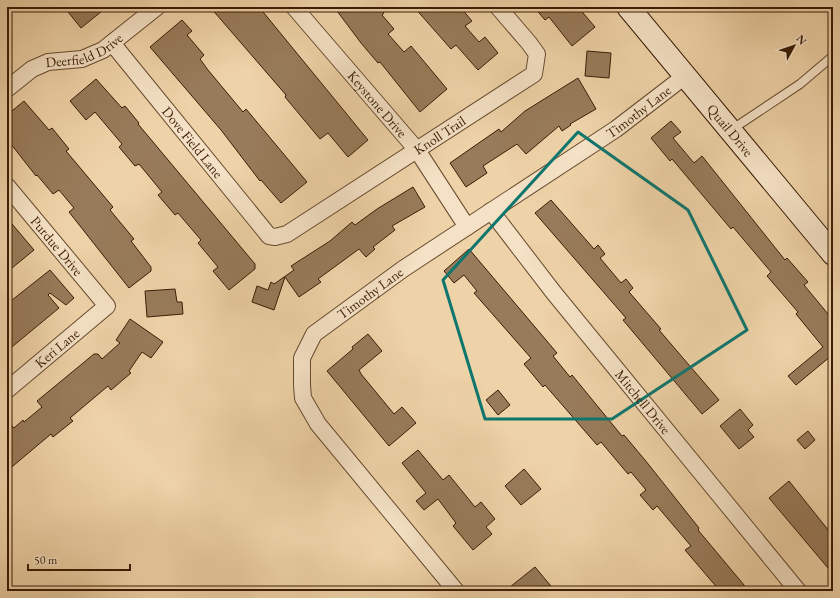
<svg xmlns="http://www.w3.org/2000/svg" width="840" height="598" viewBox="0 0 840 598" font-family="'EB Garamond',serif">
<rect width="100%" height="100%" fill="#efd3a8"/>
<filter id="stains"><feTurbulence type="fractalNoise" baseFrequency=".005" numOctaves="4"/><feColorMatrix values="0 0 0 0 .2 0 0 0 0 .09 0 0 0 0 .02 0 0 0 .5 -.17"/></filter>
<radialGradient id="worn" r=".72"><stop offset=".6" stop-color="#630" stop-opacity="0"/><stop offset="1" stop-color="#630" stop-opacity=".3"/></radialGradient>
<g fill="#987b5a" stroke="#3a1c05">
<polygon points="64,7 107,7 81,28"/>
<polygon points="210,7 259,7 368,140 348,157 328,133 320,139 285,97 286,95"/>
<polygon points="334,7 380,7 384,13 382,15 394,29 388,34 404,52 411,46 447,89 420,112 380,62 378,63 361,43"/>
<polygon points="414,7 460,7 472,21 465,26 479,42 485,37 498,53 478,70 456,45 451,49"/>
<polygon points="534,7 578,7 595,27 572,46 549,17 545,20"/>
<polygon points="182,20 192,31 187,35 204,55 200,59 208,70 243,112 246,109 307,182 281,203 261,180 260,181 221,130 150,47"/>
<polygon points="587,51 611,53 609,78 585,76"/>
<polygon points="578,78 596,109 570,124 571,125 562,131 559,126 526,154 517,144 483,166 487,173 466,187 450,163 499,129 501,132 525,111"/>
<polygon points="96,79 122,108 125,106 139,123 138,124 255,264 255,269 229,290 213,271 218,267 198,243 201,240 178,213 175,215 158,195 162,192 139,164 135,166 119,147 122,144 95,112 86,120 70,101"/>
<polygon points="24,101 49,130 52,128 69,149 66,151 113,207 110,210 134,239 131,241 151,267 151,271 129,288 69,212 74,208 59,190 53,194 37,175 36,176 7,139 7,115"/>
<polygon points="671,121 681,132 673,138 694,163 702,156 785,260 787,258 808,282 804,285 833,320 833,358 831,356 796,385 788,376 823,347 796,314 798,312 767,276 771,272 733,227 731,229 672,159 670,161 651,138"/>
<polygon points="413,187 425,207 392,226 395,230 373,247 375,249 366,257 359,249 318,279 321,282 299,297 285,277 274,310 252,302 257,286 268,290 271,282 274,284 294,270 291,266 330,241 352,222 355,225 377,209"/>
<polygon points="551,200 594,249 598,245 605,254 600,258 621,283 626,279 633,288 629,292 661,329 659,330 719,400 702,414 623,320 626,318 535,213"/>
<polygon points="7,218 34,250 12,268 7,261"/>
<polygon points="469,249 557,353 553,356 570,377 572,375 622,436 624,435 645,460 699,528 698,530 749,591 720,591 685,550 691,546 657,506 653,510 640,495 646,490 631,472 628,474 601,442 597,445 545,385 543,387 524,364 531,358 474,293 477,291 464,275 454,283 444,271"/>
<polygon points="50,270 74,298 66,305 50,293 48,295 59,308 7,351 7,304"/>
<polygon points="175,289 177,302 182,302 183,314 147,317 145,291"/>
<polygon points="130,319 163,342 151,358 142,352 129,371 131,373 111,390 108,386 70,418 73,421 53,437 51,434 7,471 7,420 14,428 23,420 24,422 42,407 37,401 94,354 98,354 102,359 120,343 116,340"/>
<polygon points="368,334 382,351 359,370 361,374 394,414 402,407 416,423 389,446 327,371 353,349 352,347"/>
<polygon points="498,390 510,405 498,415 486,400"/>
<polygon points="740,409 753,425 748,430 754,437 739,449 720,426"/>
<polygon points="808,431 815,440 805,449 797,440"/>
<polygon points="418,450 443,480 449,475 475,507 481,502 495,519 486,527 492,534 473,550 453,526 456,523 438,499 424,510 416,501 426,493 402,463"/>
<polygon points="524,469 541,489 521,505 505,486"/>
<polygon points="789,481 833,536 833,574 769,498"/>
<polygon points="535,567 555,591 505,591"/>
</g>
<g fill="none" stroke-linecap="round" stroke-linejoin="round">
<defs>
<polyline id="lane" points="731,130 800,84 833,56"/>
<g id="street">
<path id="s1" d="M294,7L417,150L467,227"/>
<path id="s2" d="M112,43L269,236L275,237L287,234L534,74L537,54L529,43L498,7"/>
<path id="s3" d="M7,89L32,69L48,62L82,59L103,50L157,7"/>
<path id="s4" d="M7,186L107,306L7,390"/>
<path id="s5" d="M491,211L554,293L798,591"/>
<path id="s6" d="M456,591L318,424L303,398L302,385V358L314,334L403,269L616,129L685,76"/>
</g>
<g id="secondary">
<path id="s7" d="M628,7L833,254"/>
</g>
</defs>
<use href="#lane" stroke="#674a2e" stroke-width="10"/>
<use href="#street" stroke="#674a2e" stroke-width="18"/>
<use href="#secondary" stroke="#3a1c05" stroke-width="24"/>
<use href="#lane" stroke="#f5e2c6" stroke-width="8"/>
<use href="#street" stroke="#f5e2c6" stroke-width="16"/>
<use href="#secondary" stroke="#f5e2c6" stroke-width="22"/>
</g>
<path fill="none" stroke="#0f766e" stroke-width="3" stroke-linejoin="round" d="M578,132L688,210L747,330L612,419H485L443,280Z"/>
<g text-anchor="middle" stroke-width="3" stroke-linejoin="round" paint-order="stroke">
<g font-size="14" fill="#3a1c05" stroke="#f5e2c6">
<text dy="5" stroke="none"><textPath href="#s3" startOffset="88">Deerfield Drive</textPath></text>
<text dy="5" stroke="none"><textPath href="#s1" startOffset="128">Keystone Drive</textPath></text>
<text dy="5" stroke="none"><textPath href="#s6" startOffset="707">Timothy Lane</textPath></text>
<text dy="5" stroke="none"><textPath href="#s7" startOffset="160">Quail Drive</textPath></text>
<text dy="5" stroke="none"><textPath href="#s2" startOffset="449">Knoll Trail</textPath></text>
<text dy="5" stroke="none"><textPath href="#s2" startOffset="128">Dove Field Lane</textPath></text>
<text dy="5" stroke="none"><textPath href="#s4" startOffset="78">Purdue Drive</textPath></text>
<text dy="5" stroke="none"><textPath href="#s6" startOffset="383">Timothy Lane</textPath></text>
<text transform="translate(57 348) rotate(-40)" y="5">Keri Lane</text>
<text dy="5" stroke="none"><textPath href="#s5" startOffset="244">Mitchell Drive</textPath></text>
</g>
</g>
<rect width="840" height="598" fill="none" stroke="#efd3a8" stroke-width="24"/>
<rect x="8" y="8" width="824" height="582" fill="none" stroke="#3a1c05" stroke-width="2"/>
<rect x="12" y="12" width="816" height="574" fill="none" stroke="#3a1c05"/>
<g transform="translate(794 46) rotate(50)" stroke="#f5e2c6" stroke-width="3" paint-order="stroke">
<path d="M0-3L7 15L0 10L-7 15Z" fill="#3a1c05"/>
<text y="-6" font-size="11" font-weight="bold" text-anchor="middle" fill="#3a1c05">N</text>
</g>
<path d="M28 564v6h102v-6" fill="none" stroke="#3a1c05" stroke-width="2"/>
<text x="34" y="564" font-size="12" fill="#3a1c05" stroke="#f5e2c6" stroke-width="3" paint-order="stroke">50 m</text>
<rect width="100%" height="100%" filter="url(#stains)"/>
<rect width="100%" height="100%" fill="url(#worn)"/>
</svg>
